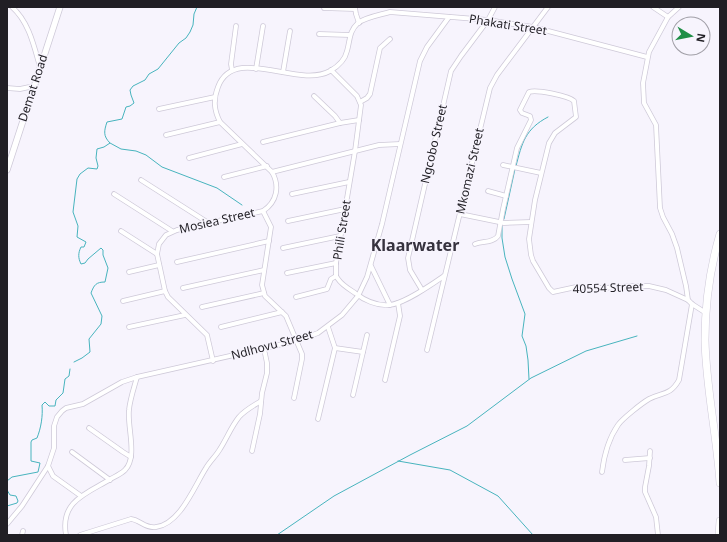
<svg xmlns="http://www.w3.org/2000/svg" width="727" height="542" viewBox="0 0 727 542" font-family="'Noto Sans',sans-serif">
<rect width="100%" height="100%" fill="#f7f4fd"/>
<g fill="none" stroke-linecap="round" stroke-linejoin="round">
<g stroke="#48b4be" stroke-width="1">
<polyline points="256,7 286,7"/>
<polyline points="110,143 121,149 136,151 146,155 162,167 217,188 242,205"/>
<path d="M516,166C522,143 525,129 548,117"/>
<polyline points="504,219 515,169"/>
<polyline points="502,226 502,238 505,257 512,279 525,314 522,336 526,346 528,360 529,379"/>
<path d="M74,362L82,358L90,352L89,339L101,324L102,316L91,293C94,285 96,282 105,282L108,268L103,255V250L101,248L88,259L85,263L81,264C78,258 78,253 81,247H84L86,242L77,237L78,226L73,212L77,179L80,174L88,168L97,169L98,166L96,158L97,149L104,147L110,143C103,136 104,131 107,122L122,119L126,107L130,106L134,103L131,95L130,90L133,86L145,80L149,74L158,69L179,43L186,38L190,32L193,25L194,14L197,7"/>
<polyline points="398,461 450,470 498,496 533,535"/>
<path d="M7,481L12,477L38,472L40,463L31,461V442L32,440L37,438C41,428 43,416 42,405L45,402L49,406H55L56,400L63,393L65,379L69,376L70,369"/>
<polyline points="7,490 10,495 16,496 18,501 17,503 7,506"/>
<polyline points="277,535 334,496 410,455 467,426 531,378 586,351 637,336"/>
</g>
<defs>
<g id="minor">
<path d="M12,7C29,22 34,46 40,67"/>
<polyline points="653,7 668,17"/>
<polyline points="679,7 668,17 649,52 643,83 644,103 656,125 660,208 663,217 672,234 677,248 686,286 688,300 692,304 706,313"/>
<polyline points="324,8 355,9"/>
<polyline points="355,8 356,14 359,23"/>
<polyline points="319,34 350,35"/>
<polyline points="256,69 263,26"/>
<polyline points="232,70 231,64 236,26"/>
<path d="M331,70L357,96L361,105L355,151L336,263V276L338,279C342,285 349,289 355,293C364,300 377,306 389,305C404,304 431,285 444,276"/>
<polyline points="283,72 290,31"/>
<polyline points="7,88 20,89 34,86"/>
<polyline points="314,96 335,116 340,123"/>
<polyline points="360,102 367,98 370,94 380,48 390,39"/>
<polyline points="159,109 215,97"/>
<polyline points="166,135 220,122"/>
<polyline points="263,142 340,123 359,120"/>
<polyline points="189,158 242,144"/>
<polyline points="503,165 541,173"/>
<polyline points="272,172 379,145 400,144"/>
<polyline points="224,177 267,166"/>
<polyline points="141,180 207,222"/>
<polyline points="488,191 506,196"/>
<polyline points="114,194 172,231"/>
<polyline points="292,194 349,182"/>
<polyline points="263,211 271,227 262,285 265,296 286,316 302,354 302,359 294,398"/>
<polyline points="460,214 504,223 531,222"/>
<polyline points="288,221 345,209"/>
<polyline points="121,231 157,254"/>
<path d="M475,244C483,241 493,243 498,236L503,209L517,148L531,120L530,116L522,113L520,110L529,92C536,89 569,96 574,101L576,117L555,133L549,143L535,200L529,239L531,255L533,261L549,288L553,292L576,287L604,288L633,286H649L666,290L688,300"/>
<polyline points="283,248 340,236"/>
<polyline points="177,262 269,241"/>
<polyline points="371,266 390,305"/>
<polyline points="129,272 159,265"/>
<polyline points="287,273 336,263"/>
<polyline points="183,288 264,270"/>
<polyline points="422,290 410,270 408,258 451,71 461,56 488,20 495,7"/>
<polyline points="296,297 327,289 331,279 336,276"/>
<polyline points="123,301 165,291"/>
<polyline points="202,307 264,293"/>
<polyline points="129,327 185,315"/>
<polyline points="221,327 282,312"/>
<polyline points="335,348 363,352"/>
<polyline points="427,350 490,88 497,75 548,7"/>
<path d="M213,361L207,335L168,297L165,291L157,254L159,244L166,235L177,230L263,211C277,202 280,186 272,172L220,122C214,110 213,100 218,87C234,44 298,89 330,71C337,67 345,60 347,51C350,41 349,31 358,23C366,17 380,15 390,12L488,20L533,27L647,57"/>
<polyline points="385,380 400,316 398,303"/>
<polyline points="353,395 367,335"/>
<polyline points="318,419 335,348 328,327"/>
<polyline points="89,428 123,452 131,457"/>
<polyline points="252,451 260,414 262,393 267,373 267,363 264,349"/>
<polyline points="650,451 649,466 645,487 645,492 656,517 658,535"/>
<polyline points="72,452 110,480"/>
<polyline points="625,460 650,458"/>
<polyline points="48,466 53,476 81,496"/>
<path d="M602,472C604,456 609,438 618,425C622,419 642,403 649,399C662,392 670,396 679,380L692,304"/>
<polyline points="7,524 22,506 48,466 54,448 54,426 57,417 62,411 66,408 83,404 122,382 137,377 296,341 318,333 342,315 358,296 367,277 382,224 420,61 427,47 449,17"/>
<polyline points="22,535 23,531"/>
<path d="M66,535C60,502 85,494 109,480C114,477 121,474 125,470C138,457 127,427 129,410C130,399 134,388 137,377"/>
<path d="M80,535L131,519C140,520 146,529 156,527C180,524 194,487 206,468C210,461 216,456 220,449C227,438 231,427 239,417C245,410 253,406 261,401"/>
</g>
<polyline id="tertiary" points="7,170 60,7"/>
<g id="trunk">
<path d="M720,234C710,268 705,305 705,340C706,388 717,436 720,483"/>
<polyline points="719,535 720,521"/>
</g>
</defs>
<use href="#minor" stroke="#cec9d8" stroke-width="5.5"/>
<use href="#tertiary" stroke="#cec9d8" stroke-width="7"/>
<use href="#trunk" stroke="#cec9d8" stroke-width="8"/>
<use href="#minor" stroke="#fff" stroke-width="4"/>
<use href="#tertiary" stroke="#fff" stroke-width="5.5"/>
<use href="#trunk" stroke="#fff" stroke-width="7"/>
</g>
<g text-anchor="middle" stroke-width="3" stroke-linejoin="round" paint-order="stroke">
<g font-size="12" fill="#211f25" stroke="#f7f4fd">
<text transform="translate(508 25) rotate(9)" y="4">Phakati Street</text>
<text transform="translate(33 88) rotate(-72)" y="4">Demat Road</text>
<text transform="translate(434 144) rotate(-77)" y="4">Ngcobo Street</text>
<text transform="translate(470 171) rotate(-77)" y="4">Mkomazi Street</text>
<text transform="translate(217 221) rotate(-13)" y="4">Mosiea Street</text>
<text transform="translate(342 230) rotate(-81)" y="4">Phili Street</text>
<text transform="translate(608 288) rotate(-2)" y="4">40554 Street</text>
<text transform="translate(272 345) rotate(-15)" y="4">Ndlhovu Street</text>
</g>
<g font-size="16" font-weight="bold" fill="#36323e" stroke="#f7f4fd">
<text x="415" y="251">Klaarwater</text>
</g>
</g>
<rect width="727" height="542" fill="none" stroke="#211f25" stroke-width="16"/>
<g transform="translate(691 36) rotate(100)"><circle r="19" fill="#f7f4fd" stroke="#a19fa7"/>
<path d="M0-3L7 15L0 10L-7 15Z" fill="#1e8e46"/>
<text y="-6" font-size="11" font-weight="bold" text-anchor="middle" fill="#211f25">N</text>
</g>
</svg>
